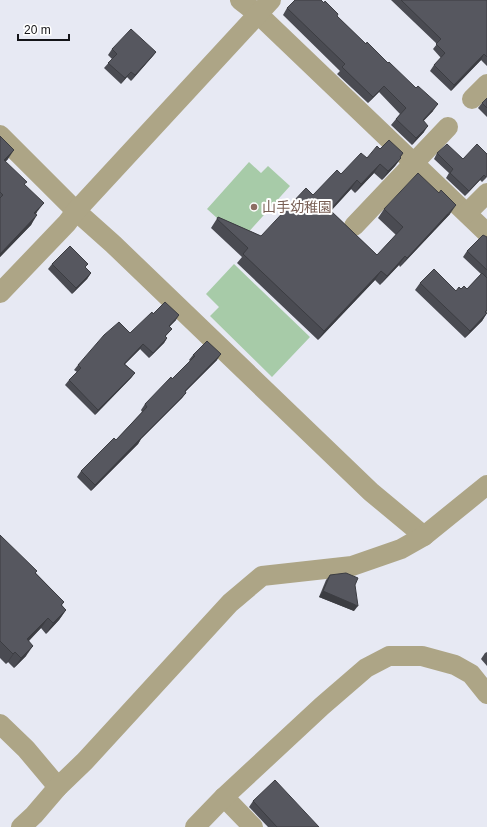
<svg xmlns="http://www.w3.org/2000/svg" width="487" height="827" viewBox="0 0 487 827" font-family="Arial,'Noto Sans JP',sans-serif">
<rect width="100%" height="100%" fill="#e7e9f3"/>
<g fill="#a7cba8">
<polygon points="249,162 261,173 268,166 290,186 245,236 227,227 207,209"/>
<polygon points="234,264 310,337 272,377 210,316 219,307 206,294"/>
</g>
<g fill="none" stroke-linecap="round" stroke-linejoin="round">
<g stroke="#ada586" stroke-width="20">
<polyline points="240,0 258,14 487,233"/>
<polyline points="472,99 487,84"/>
<polyline points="0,135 76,211 113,244 371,492 424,536"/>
<polyline points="467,213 487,193"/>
<polyline points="354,226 448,127"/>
<polyline points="0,293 67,223 76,211 271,0"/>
<polyline points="0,724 26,749 58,787"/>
<polyline points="224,797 253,827"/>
<polyline points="21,827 34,815 58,787 85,761 230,603 262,576 352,566 401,549 424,536 487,485"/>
<polyline points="195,827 224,797 322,706 366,668 389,656 422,656 455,665 471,674 487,694"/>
</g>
</g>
<g fill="#4a4b52">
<polygon points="391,0 487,0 487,66 481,60 451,91 430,71 434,65 441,58 433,49 437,44"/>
<polygon points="287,8 337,16 433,111 423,121 424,132 412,145 391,125 396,119 400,114 379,92 368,103 337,74 340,71 283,15"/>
<polygon points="112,49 156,52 152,57 131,81 127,77 121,84 104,68 112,59 108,55"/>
<polygon points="487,98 487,117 478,108 482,103"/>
<polygon points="0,136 8,159 5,162 25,185 37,212 36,214 31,225 0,257"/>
<polygon points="380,149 403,153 400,157 401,158 395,166 382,180 374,173 355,193 351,189 331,211 377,255 396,235 378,218 384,209 450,214 400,267 399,265 380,285 375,280 318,340 237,263 242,257 211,228 218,217 261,236 341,174"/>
<polygon points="437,153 463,159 487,177 482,182 480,180 465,196 446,178 449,173 434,159"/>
<polygon points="487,237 487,311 486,313 487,313 482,321 465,338 415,290 420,283 456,291 461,289 467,289 481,274 463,257 467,251"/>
<polygon points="52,264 86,268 91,273 87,279 72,294 48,269"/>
<polygon points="153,314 176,320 169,327 172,329 165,337 167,338 164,343 149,358 140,349 125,364 135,373 131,378 95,415 65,385 69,380 77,372 74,370 78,365 130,333"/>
<polygon points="193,355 217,360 185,392 186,393 182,398 141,439 138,444 91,491 77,477 81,471 116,440 142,412 141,410 145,404 172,379 190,361 189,360"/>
<polygon points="0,535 36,573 64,602 62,605 66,610 59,620 46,634 41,628 29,641 26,656 14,668 8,662 6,664 0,658"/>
<polygon points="330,575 355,585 354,611 319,597 326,580"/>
<polygon points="487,652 487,666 481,659 485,653"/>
<polygon points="253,801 319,827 268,827 249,807"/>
</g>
<g fill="#3c3d42">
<polygon points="156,52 152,57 131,81 135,75"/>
<polygon points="484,54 481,60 451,91 454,85"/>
<polygon points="131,72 127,77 121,84 125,78"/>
<polygon points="384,86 379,92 368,103 373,97"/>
<polygon points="438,104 433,111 418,127 423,120"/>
<polygon points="428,126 424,132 412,145 416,138"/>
<polygon points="14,150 8,159 0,167 4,160"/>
<polygon points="403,153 397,162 401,158 395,166 382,180 388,171"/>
<polygon points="380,164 374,173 355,193 361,184"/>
<polygon points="484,175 480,180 465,196 469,191"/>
<polygon points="357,180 351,189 323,219 330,210"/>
<polygon points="44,203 37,212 28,222 34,213"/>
<polygon points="456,205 450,214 400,267 407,258"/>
<polygon points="37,215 31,225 0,257 0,254"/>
<polygon points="405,256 399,265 380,285 387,276"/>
<polygon points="381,271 375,280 318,340 324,331"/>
<polygon points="91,273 87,279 72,294 76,288"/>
<polygon points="487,313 482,321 465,338 470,331"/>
<polygon points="179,315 176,320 165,331 169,326"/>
<polygon points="167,338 164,343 149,358 153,353"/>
<polygon points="143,344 140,349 121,368 124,364"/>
<polygon points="221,354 217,360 181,396 185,391"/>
<polygon points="135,373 131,378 95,415 98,410"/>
<polygon points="186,393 182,398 141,439 138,444 91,491 95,485 141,438"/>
<polygon points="323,591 358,606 354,611 319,597"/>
<polygon points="66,610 59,620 46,634 53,623"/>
<polygon points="48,618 41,628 20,649 27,639"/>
<polygon points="33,646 26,656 14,668 21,658"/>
<polygon points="15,652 8,662 6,664 13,654"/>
</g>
<g fill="#56575f" stroke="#3c3d42">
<polygon points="295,0 321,0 324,3 325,1 338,14 337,16 366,44 367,42 388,63 389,62 416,88 418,86 438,104 423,120 428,126 416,138 396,119 406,108 384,86 373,97 342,67 345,64 287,8"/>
<polygon points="401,0 487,0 487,57 484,54 454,85 434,65 445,53 436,44 441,39"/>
<polygon points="131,29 156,52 135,75 131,72 125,78 108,63 117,54 112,49"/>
<polygon points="487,98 487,108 482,103"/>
<polygon points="0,136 14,150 4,160 27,182 24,184 44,203 34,213 37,215 0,254 0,198 3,195 0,192"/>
<polygon points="389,140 403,153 400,157 401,158 388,171 380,164 361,184 357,180 330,210 377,255 403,227 384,209 418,173 439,193 441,190 456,205 407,258 405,256 387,276 381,271 324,331 243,254 248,248 217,219 218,217 261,236 306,188 313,195 337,170 341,174 361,153 367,158 377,146 380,149"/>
<polygon points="447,144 463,159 477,144 487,154 487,175 486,177 484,175 469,191 450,173 453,169 437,153"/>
<polygon points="483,235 487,237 487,270 467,251"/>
<polygon points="70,246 88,264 85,267 91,273 76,288 52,264"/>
<polygon points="434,269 456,291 459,287 461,289 464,286 467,289 482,273 487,278 487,310 485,312 487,313 470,331 420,283"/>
<polygon points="165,302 179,315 169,326 172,329 165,336 167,338 153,353 143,344 124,364 135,373 98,410 69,380 81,368 78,365 104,335 119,322 130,333 152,312 153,314"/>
<polygon points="207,341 221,354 185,391 186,393 141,438 95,485 81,471 114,438 116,440 147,407 145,404 171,377 172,379 195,356 193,355"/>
<polygon points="0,535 37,571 35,573 64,602 61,605 66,610 53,623 48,618 27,639 33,646 21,658 15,652 13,654 0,641"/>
<polygon points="346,573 358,578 355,585 358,606 323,591 330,575"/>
<polygon points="275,780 319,827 277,827 253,801"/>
</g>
<circle fill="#8d6e63" stroke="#fff" stroke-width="1.5" cx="254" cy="207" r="4"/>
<g text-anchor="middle" stroke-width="4" stroke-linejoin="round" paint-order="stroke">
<g font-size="14" fill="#785e54" stroke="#fff" text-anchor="start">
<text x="262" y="212">山手幼稚園</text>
</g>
</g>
<path d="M18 34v6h51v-6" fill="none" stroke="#141418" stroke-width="2"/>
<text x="24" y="34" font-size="12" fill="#141418" stroke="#ffffff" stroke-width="3" paint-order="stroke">20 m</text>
</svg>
